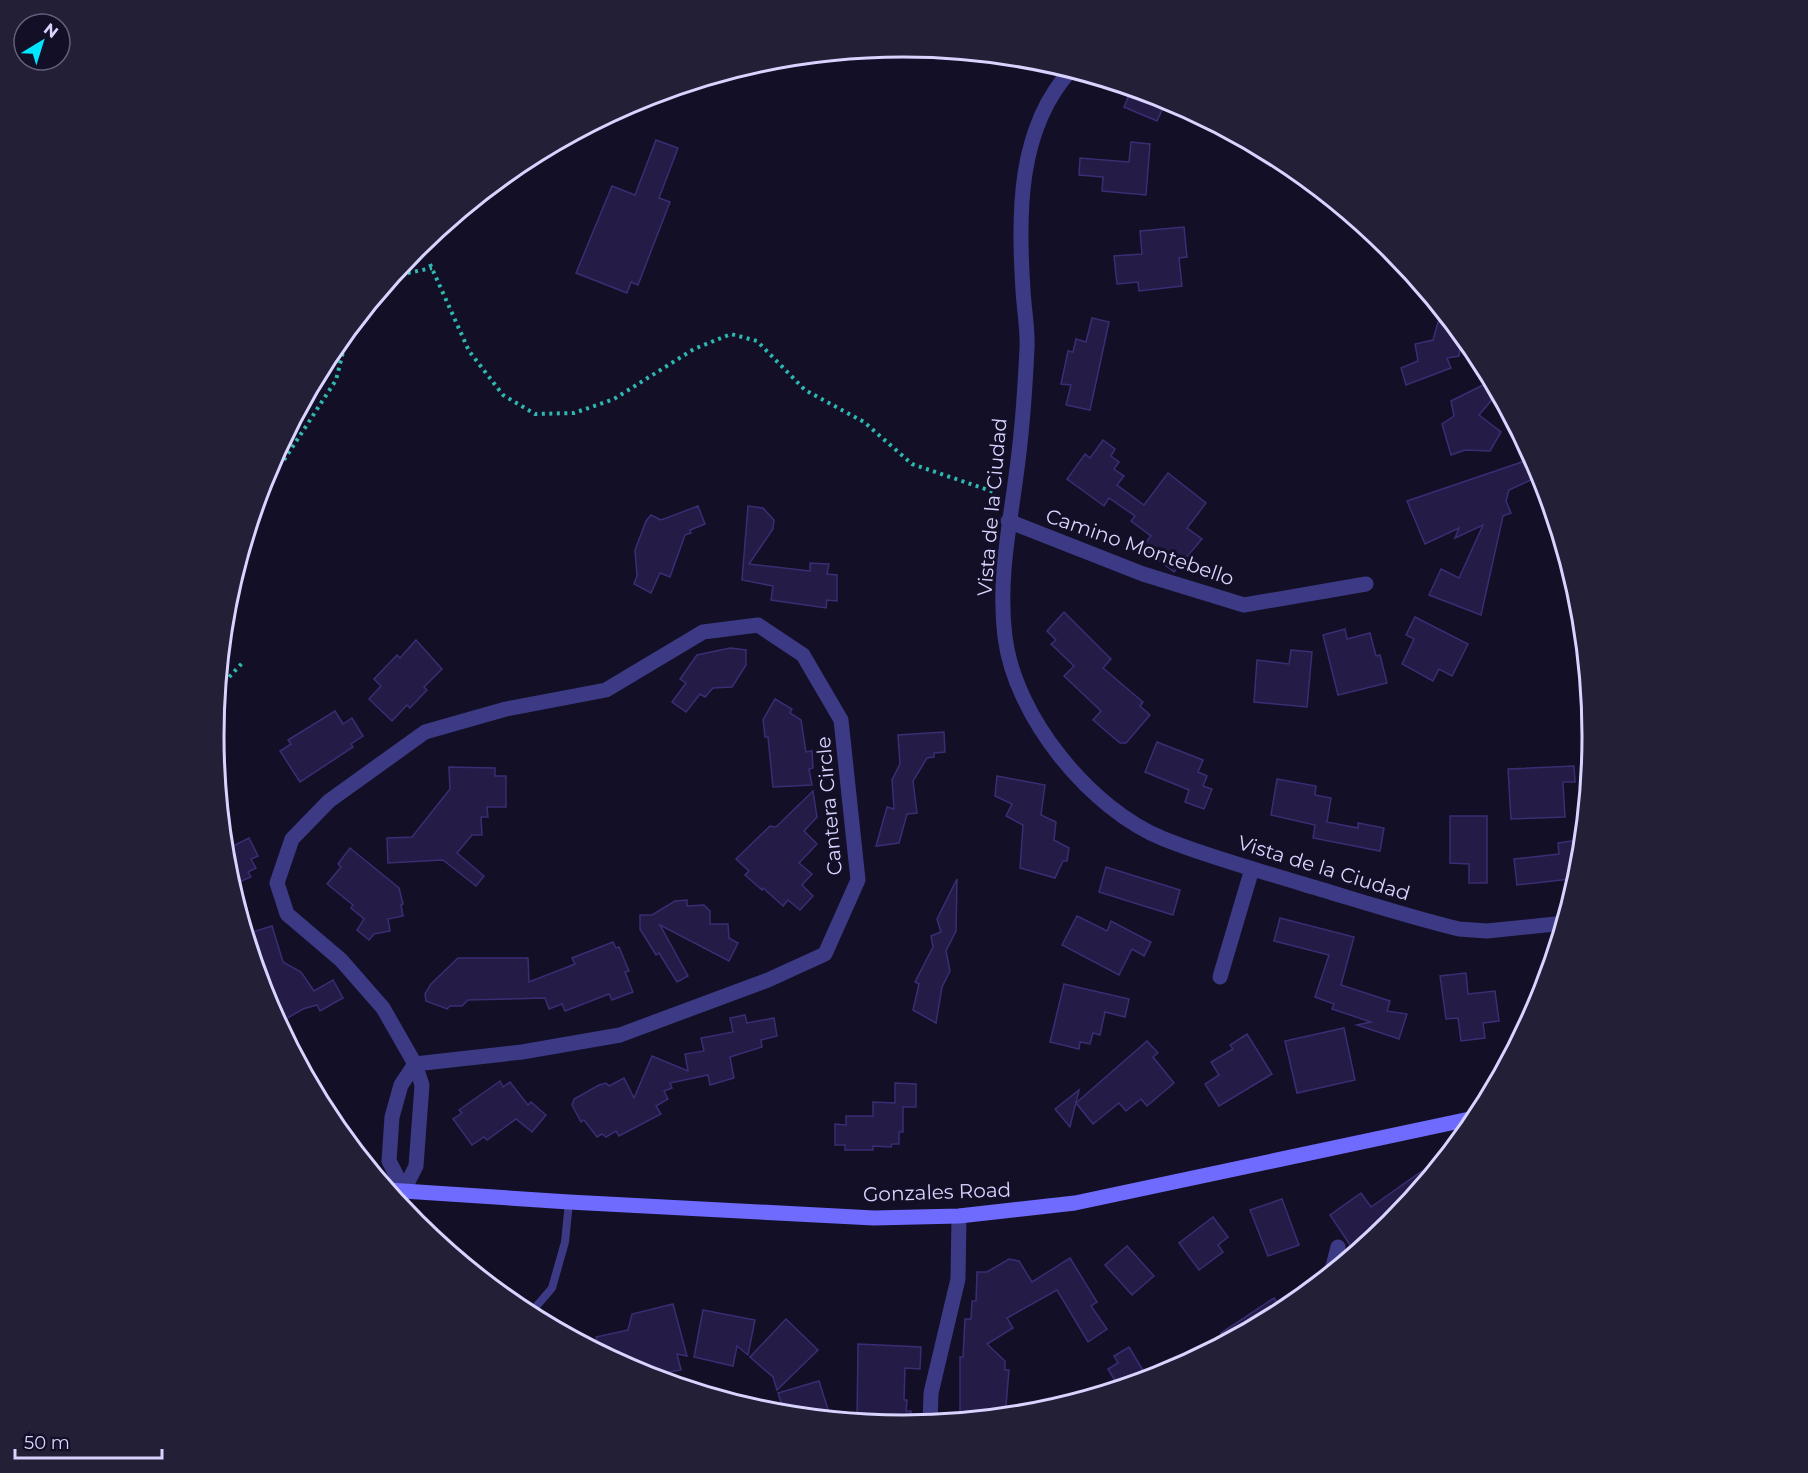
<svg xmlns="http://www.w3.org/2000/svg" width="1808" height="1473" viewBox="0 0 1808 1473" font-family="Montserrat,sans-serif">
<rect width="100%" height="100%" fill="#130f26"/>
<g fill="#241b47" stroke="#3b2d73" stroke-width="1.5">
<polygon points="1132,88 1167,99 1157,121 1124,107"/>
<polygon points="656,140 678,148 659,198 670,202 638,285 631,282 627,293 576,273 612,186 635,195"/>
<polygon points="1131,142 1150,144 1146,195 1102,191 1103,177 1079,175 1080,158 1129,162"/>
<polygon points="1184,227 1187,257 1179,258 1182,286 1139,291 1138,282 1117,284 1114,256 1142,254 1140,231"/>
<polygon points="1092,318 1109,322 1090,410 1066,405 1071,385 1061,384 1068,351 1073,352 1076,339 1086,342"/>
<polygon points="1438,322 1456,327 1477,352 1460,348 1459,356 1447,358 1451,368 1406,385 1401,368 1418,361 1415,344 1433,340"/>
<polygon points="1483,385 1495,396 1479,415 1501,432 1490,451 1465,450 1451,455 1442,424 1454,416 1451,401"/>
<polygon points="1103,440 1115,449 1111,456 1119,462 1114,469 1124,476 1117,485 1144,505 1168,473 1206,503 1187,528 1202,539 1174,572 1142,547 1151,536 1131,521 1135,516 1109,498 1104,506 1067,479 1085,454 1090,458"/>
<polygon points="1525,461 1535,478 1509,490 1506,501 1511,513 1503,516 1481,615 1429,595 1441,569 1459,578 1483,525 1455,538 1459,528 1425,544 1407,501"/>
<polygon points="698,506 705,524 690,530 691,533 685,535 670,577 660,573 651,593 634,584 637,576 635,550 646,521 651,515 661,520"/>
<polygon points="748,506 763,508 774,520 773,529 749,564 810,571 810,563 829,564 827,574 837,575 837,601 827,600 826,608 771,600 773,586 742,580"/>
<polygon points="1064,612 1111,659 1103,668 1143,702 1140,706 1150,715 1126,743 1120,743 1093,720 1101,711 1064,676 1074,666 1051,644 1056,640 1047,631"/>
<polygon points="1415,617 1468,644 1452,676 1439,669 1433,681 1402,664 1414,639 1406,635"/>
<polygon points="1345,629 1347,639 1370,633 1376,656 1380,655 1387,683 1338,695 1323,635"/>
<polygon points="416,640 442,669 424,687 427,690 410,708 407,705 392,721 369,699 381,686 374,679 397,655 400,658"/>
<polygon points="730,648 746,650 746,665 732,687 713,688 705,697 700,694 686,712 672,702 686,683 680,679 697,655"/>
<polygon points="1291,650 1312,652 1307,707 1254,702 1257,660 1289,664"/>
<polygon points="775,699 792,709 790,713 801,720 806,752 812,751 813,768 809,769 812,785 773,787 768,737 765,737 763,720"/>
<polygon points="335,711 343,724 352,718 363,736 351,744 353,747 300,782 280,751 291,744 288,740"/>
<polygon points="944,732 945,752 934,753 934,757 927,758 913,781 917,813 907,814 899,843 876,846 887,807 894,809 892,780 900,764 898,735"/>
<polygon points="1157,742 1203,760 1198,772 1207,776 1203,786 1212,789 1204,809 1185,802 1189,790 1145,772"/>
<polygon points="1574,766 1575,782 1563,782 1565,817 1511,819 1508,769"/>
<polygon points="449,767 495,768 495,776 506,776 506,807 487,807 488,817 481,817 482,835 472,835 457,853 484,876 476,886 443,860 388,863 387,838 412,837 450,789"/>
<polygon points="997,776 1045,785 1041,815 1056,822 1054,840 1069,848 1067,861 1063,861 1055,878 1020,868 1023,825 1006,816 1012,804 995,796"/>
<polygon points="1277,779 1316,786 1315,795 1331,798 1327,822 1358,828 1358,823 1384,828 1380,851 1313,838 1315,825 1271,815"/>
<polygon points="813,791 817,817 804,831 817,844 799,863 812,874 802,885 813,896 800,910 788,900 783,906 763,888 762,890 745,875 749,871 736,859 770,826 776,827"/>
<polygon points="1450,816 1487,816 1487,883 1469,883 1469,864 1450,863"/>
<polygon points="249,838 258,856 251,859 256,868 248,872 251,877 232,885 225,850"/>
<polygon points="1578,840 1581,865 1579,878 1517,885 1514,859 1559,854 1558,843"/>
<polygon points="350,848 399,888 403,904 401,905 403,916 388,919 390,931 374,934 369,940 357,930 364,919 351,908 353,905 327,884 341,867 338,864"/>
<polygon points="1106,867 1180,890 1173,915 1099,892"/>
<polygon points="957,879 956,931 946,951 950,971 942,987 936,1023 913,1010 919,984 915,982 933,947 931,936 941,932 937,919"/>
<polygon points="687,900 687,906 704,905 710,911 710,924 728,924 729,938 738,943 729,961 660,925 688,976 677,982 659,953 656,955 640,929 640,915 652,915 675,901"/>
<polygon points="1077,916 1107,931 1111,921 1151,942 1144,956 1132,949 1119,975 1062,945"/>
<polygon points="1280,918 1354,937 1341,985 1390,1001 1387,1011 1407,1014 1399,1039 1357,1025 1371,1022 1332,1009 1334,1004 1315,997 1329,955 1274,941"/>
<polygon points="272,926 283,962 301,972 314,991 333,980 343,998 320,1011 317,1005 303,1009 279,1023 266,1000 246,934"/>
<polygon points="613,942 616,948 619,947 629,971 625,972 633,992 612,1000 609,994 565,1011 562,1004 549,1009 545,998 468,1000 462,1006 450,1006 447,1009 426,1001 425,994 431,984 458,958 528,958 529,982 575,964 572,958"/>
<polygon points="1466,973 1468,994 1495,991 1499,1021 1483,1023 1485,1038 1461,1041 1458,1018 1446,1019 1440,976"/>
<polygon points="1064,984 1129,999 1125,1017 1105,1012 1100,1035 1093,1033 1090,1044 1080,1042 1079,1049 1050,1042"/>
<polygon points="745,1015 747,1023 774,1018 777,1036 761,1040 762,1047 730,1057 734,1078 710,1085 708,1075 670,1083 672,1088 664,1091 668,1099 656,1106 661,1114 619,1136 616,1131 606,1137 602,1134 597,1137 584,1120 581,1122 572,1105 574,1099 599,1085 606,1083 609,1086 624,1078 634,1098 652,1056 688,1071 685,1054 704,1051 701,1038 733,1032 730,1018"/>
<polygon points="1344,1028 1355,1080 1297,1093 1285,1041"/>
<polygon points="1247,1034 1272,1074 1219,1106 1205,1084 1219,1075 1211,1062 1233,1049 1230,1045"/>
<polygon points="1147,1041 1158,1053 1153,1057 1174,1083 1147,1106 1141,1099 1126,1111 1119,1103 1093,1124 1076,1103"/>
<polygon points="500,1081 503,1087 510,1082 528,1105 531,1102 546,1115 532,1132 516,1119 487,1140 484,1137 472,1145 453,1119 462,1113 459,1110"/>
<polygon points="895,1083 916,1084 916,1107 903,1107 903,1132 899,1132 899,1144 892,1144 891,1147 873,1146 873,1150 845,1150 845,1145 835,1145 835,1124 846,1125 846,1116 873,1116 873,1102 895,1103"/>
<polygon points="1079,1090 1070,1127 1055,1109"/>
<polygon points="1439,1159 1443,1162 1392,1225 1356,1254 1330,1215 1361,1193 1371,1207"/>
<polygon points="1282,1199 1299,1245 1268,1256 1250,1210"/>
<polygon points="1213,1217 1228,1237 1218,1245 1223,1252 1199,1270 1179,1243"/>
<polygon points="1127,1246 1154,1276 1132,1295 1105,1265"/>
<polygon points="1070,1258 1097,1302 1091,1306 1107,1329 1088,1342 1057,1290 1007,1318 1013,1328 987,1344 1005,1361 1005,1370 1009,1370 1005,1417 960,1421 960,1357 963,1357 965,1319 971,1319 972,1301 976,1301 977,1272 987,1272 1009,1259 1019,1261 1032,1282"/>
<polygon points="1274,1298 1284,1312 1227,1342 1221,1333"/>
<polygon points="673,1304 687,1356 677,1354 681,1370 648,1376 599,1352 596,1337 628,1330 632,1314"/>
<polygon points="703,1310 755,1320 748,1355 737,1346 733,1366 694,1357"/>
<polygon points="786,1319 818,1350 777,1390 773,1377 750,1357"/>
<polygon points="858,1344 921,1347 920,1369 905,1368 904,1400 907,1400 906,1411 911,1411 911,1426 857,1422"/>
<polygon points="1129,1347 1147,1377 1120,1389 1108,1369 1118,1363 1114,1356"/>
<polygon points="819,1381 831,1419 785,1415 778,1393"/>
</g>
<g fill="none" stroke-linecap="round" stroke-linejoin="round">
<g stroke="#2fb8b0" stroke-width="4" stroke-dasharray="3 4.5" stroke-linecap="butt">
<polyline points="430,264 469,351 503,395 535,414 574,413 614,399 694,349 731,334 757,341 805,390 864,422 912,464 997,493"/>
<polyline points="393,276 432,268"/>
<polyline points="284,460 336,380 348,332"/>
<polyline points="219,688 244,661"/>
</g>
<g stroke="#3d3a85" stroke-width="8">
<polyline points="529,1315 552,1288 565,1242 569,1202"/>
<polyline points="707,1394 723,1394 737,1404"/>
</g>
<g stroke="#3d3a85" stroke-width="15">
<path d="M1071,70C1017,129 1018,216 1023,290C1024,310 1028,329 1027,348C1025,391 1022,434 1016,476C1009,530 998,582 1005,637C1015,717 1090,809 1164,839C1209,857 1257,870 1303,884C1354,899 1406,916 1459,929L1487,931L1565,923"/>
<polyline points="1008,521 1143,574 1244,605 1366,584"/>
<polygon points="758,625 803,655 841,720 858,880 825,954 768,980 620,1035 522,1052 415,1064 383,1008 341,960 287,914 277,883 292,839 329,801 425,732 506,709 606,690 703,632"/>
<polyline points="1220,977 1252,869"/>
<polyline points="404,1190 389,1161 392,1117 401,1085 415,1064"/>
<polyline points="404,1190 416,1166 422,1085 415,1064"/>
<polyline points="1331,1274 1338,1247"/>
<polyline points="930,1424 931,1393 958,1279 959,1216"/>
</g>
<polyline stroke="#6f6bff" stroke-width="15" points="388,1190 569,1202 874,1218 959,1216 1075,1203 1479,1117"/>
</g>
<g text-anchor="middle" stroke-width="6" stroke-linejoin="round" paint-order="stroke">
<g font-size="20" fill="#d9d4ff" stroke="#130f26">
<text transform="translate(992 507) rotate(-85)" y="7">Vista de la Ciudad</text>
<text transform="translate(1140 547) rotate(19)" y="7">Camino Montebello</text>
<text transform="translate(829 806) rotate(-95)" y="7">Cantera Circle</text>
<text transform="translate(1324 868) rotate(17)" y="7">Vista de la Ciudad</text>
<text transform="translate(937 1192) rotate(-2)" y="7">Gonzales Road</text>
</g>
</g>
<path d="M0 0H1808V1473H0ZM224 736a679 679 0 1 1 1358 0a679 679 0 1 1-1358 0Z" fill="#231f37" fill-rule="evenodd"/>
<path fill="none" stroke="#d9d4ff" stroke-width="3" d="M224 736a679 679 0 1 1 1358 0a679 679 0 1 1-1358 0Z"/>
<g transform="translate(42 42) rotate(38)"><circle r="28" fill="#130f26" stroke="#625e7d" stroke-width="1.5"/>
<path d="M0-4.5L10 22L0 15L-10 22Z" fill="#00e5ff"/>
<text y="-9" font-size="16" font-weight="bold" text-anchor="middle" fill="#d9d4ff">N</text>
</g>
<path d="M15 1449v9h147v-9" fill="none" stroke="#d9d4ff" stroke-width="3"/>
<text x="24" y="1449" font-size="18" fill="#d9d4ff" stroke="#130f26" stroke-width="4.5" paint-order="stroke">50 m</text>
</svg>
